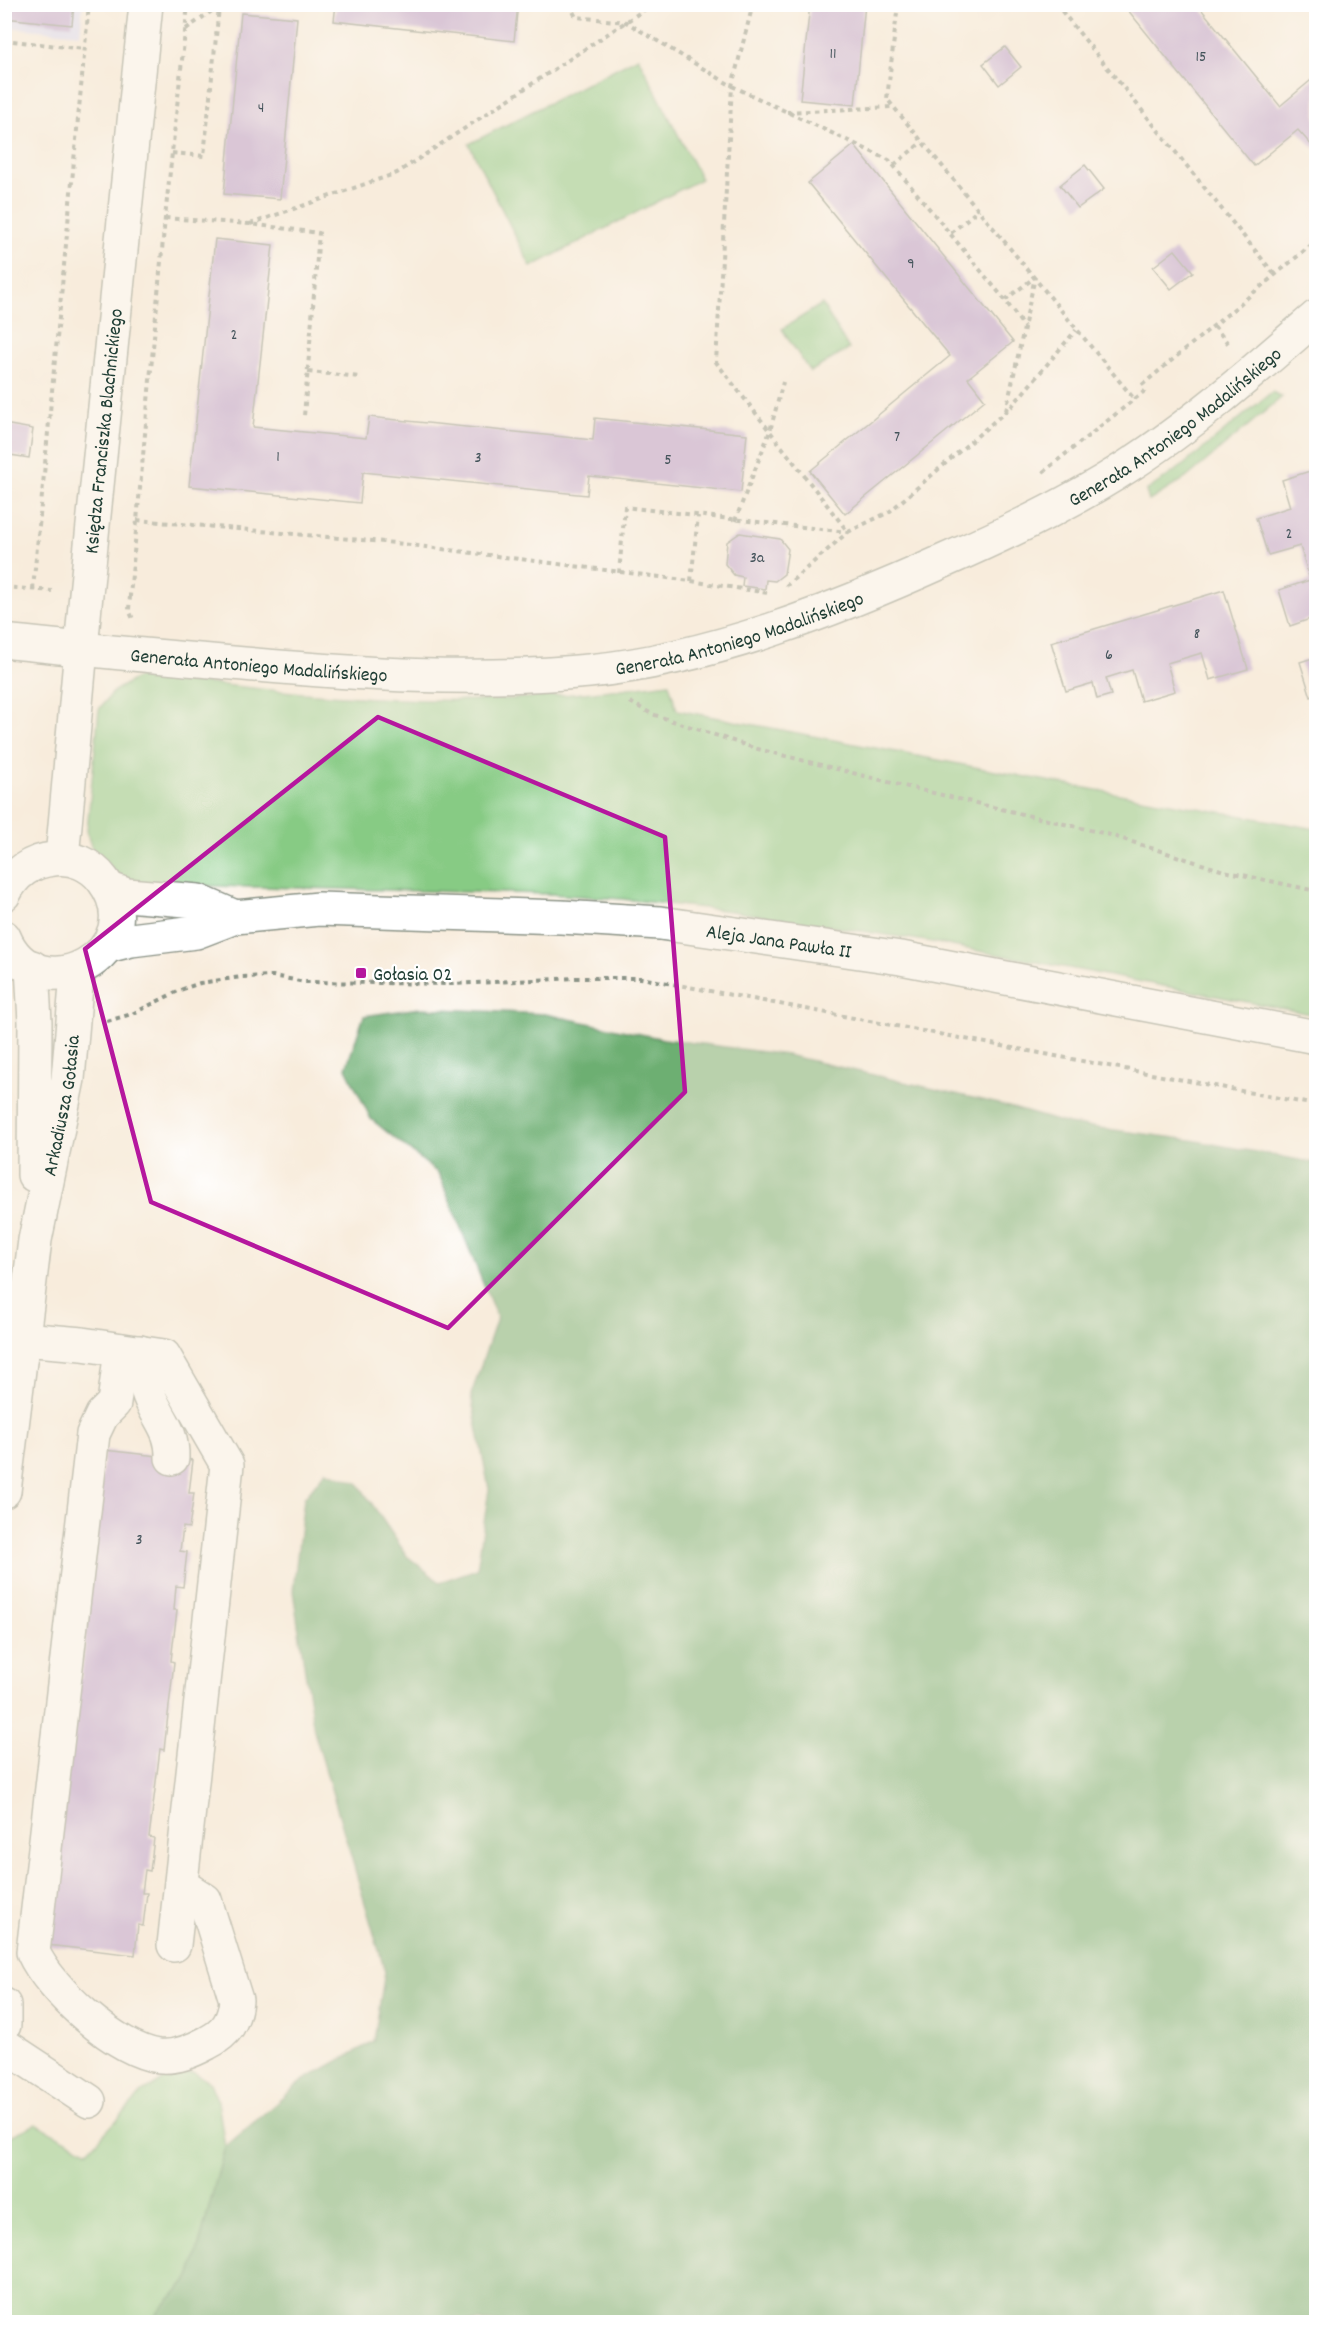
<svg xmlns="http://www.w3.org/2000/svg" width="1321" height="2327" viewBox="0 0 1321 2327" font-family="Dekko,sans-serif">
<rect width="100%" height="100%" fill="#fff"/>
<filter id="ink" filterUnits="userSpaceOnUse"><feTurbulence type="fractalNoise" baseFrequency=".0167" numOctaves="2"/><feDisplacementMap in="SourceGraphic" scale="12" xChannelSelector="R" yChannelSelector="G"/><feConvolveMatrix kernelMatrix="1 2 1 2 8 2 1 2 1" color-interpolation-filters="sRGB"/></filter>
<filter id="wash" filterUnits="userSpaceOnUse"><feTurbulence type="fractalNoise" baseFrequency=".008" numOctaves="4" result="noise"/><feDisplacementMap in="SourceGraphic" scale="24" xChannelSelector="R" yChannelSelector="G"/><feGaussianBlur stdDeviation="1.35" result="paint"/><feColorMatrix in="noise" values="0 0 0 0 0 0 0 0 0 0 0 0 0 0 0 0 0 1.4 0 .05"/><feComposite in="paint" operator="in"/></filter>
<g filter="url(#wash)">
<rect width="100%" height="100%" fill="#f8ecdc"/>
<polygon fill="#d5d8f9" points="4,5 83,5 80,34 5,27"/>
<g fill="#87cb84" stroke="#53845c" stroke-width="1.5">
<polygon points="638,57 701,179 531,267 469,144"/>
<polygon points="822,304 849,349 810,372 782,329"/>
<polygon points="1272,392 1282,397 1186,478 1149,501 1146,491 1181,467"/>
<path d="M138,677H149C260,689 374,703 486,700C547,698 608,691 669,683L677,710L1063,784L1316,829V1015L926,941L731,911L622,899L550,894L131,884C108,868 91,861 87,830L99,709L114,691Z"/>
<polygon points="194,2072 210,2083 218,2102 225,2147 191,2276 149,2322 5,2322 4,2139 36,2124 88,2151 143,2092 173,2074"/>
</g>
<polygon fill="#6daf72" stroke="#467653" stroke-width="1.5" points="420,1008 545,1014 664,1039 787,1055 995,1103 1068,1124 1191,1140 1316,1163 1316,2322 149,2322 191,2276 225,2147 302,2081 374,2041 385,1971 314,1731 293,1591 304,1498 326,1471 358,1483 407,1556 440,1582 477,1569 489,1489 471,1395 497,1318 439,1174 371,1119 346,1068 364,1016"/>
<g id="blocks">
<g fill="#b598cf">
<polygon points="4,4 74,4 72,25 4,18"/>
<polygon points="336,4 518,4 514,41 334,21"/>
<polygon points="810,4 865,4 855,105 800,100"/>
<polygon points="1123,4 1197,4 1280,106 1316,76 1316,146 1314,148 1298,130 1254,166"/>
<polygon points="241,13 297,18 280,199 224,194"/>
<polygon points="1005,47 1021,67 999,85 983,64"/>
<polygon points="854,145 1013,342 968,378 985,400 845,514 810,471 950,356 808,183"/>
<polygon points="1085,165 1104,189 1078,208 1060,185"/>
<polygon points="215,239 273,245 253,427 366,438 369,417 593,440 595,418 747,434 741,492 589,476 587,495 363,472 360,503 189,486"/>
<polygon points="1175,250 1193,272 1171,289 1153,267"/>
<polygon points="4,424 33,429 29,458 4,454"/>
<polygon points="1316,469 1316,617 1290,626 1279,590 1310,580 1300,546 1268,555 1256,518 1290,507 1282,480"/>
<polygon points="740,533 780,539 788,549 784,574 775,581 766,580 765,589 742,586 743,577 734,575 725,564 727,542"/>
<polygon points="1224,590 1248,669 1210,680 1202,653 1167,663 1175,691 1141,701 1132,670 1106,678 1111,695 1097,699 1093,683 1066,691 1051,642"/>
<polygon points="1316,657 1316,695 1311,697 1300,662"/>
<polygon points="104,1450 193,1460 189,1493 194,1493 189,1528 183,1527 180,1551 187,1552 183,1587 176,1586 174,1610 177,1610 171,1661 174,1662 164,1750 160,1749 152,1814 149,1837 154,1838 150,1871 145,1870 142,1893 147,1893 143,1926 138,1925 135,1955 47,1945 78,1678 81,1679"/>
</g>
</g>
</g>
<g filter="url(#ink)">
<use href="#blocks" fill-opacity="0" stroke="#8c9488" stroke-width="1.5"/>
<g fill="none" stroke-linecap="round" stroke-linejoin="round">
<defs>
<g id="minor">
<path id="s1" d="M4,641C84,650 164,657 244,664C359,674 474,682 589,671C711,659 835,610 946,560C1008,533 1071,503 1128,466C1195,423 1256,369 1316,317"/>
<path id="s2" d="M62,858L86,594L146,4"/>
<polyline points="110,889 127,895 198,901 235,917"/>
<path d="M4,894C14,873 31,861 54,859C72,856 92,865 103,880C156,951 37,1016 4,937"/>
<path id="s3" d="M107,946L131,940L196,932L235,917L319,909L561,917L660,923L901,958L1316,1037"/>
<polyline points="32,967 35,1022 34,1175"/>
<polyline points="23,1339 82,1344 164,1356 227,1465 174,1945"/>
<path d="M121,1350L114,1403L102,1415L93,1434L33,1952C50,1990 116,2050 159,2056C176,2058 192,2051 207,2043C227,2033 234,2021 236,2000L205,1900L181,1885"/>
<path d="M140,1352C143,1366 144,1382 149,1395C158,1419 173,1430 172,1458"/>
<path id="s4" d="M4,1491L35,1240L68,1079L76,986L79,970"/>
<polyline points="4,2005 4,2025"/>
<polyline points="4,2045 89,2101"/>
</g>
</defs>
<use href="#minor" stroke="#8c9488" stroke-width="36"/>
<g stroke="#8c9488" stroke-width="4" stroke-dasharray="4.5 4.5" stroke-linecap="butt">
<polyline points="569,4 576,17 626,22 732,86 889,160 1005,300 1024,327"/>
<polyline points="753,4 732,86 716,362 848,532 889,512 1012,406 1076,330"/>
<polyline points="898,4 887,99 1135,400"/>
<polyline points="1056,4 1275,275"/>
<polyline points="186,29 222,4"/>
<polyline points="4,40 85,49"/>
<polyline points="787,112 893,107"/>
<polyline points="172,153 204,156 219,7"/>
<polyline points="894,165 922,142"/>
<polyline points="165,218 250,224 319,233 304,416"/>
<polyline points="250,224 397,173 653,4"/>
<polyline points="951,233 979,209"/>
<polyline points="1005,300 1035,277"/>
<polyline points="1214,326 1230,346"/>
<polyline points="308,372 361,377"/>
<polyline points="1142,385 1316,241"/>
<polyline points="1006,411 1035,277"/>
<polyline points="1043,472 1146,390"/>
<polyline points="137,520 395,543 691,581 768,593"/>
<polyline points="735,521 770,431 783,382"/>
<polyline points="619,573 625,507 848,532 786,586"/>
<polyline points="691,581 698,516"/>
<polyline points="4,587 52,591"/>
<polyline points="33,589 89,4"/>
<polyline points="128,596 130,596 165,218 188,4"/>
<polyline points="130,596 129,610 133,619"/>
<polyline points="630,702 652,714 754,748 908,787 1107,834 1224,871 1316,891"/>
<polyline points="107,1021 132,1014 180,990 200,983 241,977 273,976 305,982 453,984 577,978 641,978 1316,1105"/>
</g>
<use href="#minor" stroke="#fff" stroke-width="33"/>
</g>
</g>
<path d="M0 0H1321V2327H0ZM378,717L665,837L685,1092L448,1328L151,1202L85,949Z" fill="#f8ecdc" fill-opacity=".55" fill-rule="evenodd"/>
<path fill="none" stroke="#b5179e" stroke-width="4.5" stroke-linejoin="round" d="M378,717L665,837L685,1092L448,1328L151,1202L85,949Z"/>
<rect fill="#b5179e" stroke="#fff" stroke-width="2" x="355" y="967" width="12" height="12" rx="3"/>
<g text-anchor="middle" stroke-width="4.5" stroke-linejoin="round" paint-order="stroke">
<g font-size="16" fill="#44545b">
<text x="833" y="58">11</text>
<text x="1201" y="61">15</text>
<text x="261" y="112">4</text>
<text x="911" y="268">9</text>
<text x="234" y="339">2</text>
<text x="897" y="441">7</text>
<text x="278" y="461">1</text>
<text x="478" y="462">3</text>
<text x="668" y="464">5</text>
<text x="1289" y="538">2</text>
<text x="757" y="562">3a</text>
<text x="1197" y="638">8</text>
<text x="1109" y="659">6</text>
<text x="139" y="1544">3</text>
</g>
<g font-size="20" fill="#1f3d34" stroke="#fff">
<text dy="7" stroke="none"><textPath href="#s1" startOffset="1228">Generała Antoniego Madalińskiego</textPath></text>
<text dy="7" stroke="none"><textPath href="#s2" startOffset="429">Księdza Franciszka Blachnickiego</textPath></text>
<text dy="7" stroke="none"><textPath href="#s1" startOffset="742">Generała Antoniego Madalińskiego</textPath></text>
<text dy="7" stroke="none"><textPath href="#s1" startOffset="256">Generała Antoniego Madalińskiego</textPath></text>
<text dy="7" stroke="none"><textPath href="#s3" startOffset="678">Aleja Jana Pawła II</textPath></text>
<text dy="7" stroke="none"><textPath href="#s4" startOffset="390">Arkadiusza Gołasia</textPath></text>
</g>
<g font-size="20" fill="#1f3d34" stroke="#fff" text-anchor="start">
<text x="373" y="980">Gołasia 02</text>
</g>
</g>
<rect width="1321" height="2327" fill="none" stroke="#fff" stroke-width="24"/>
</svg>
